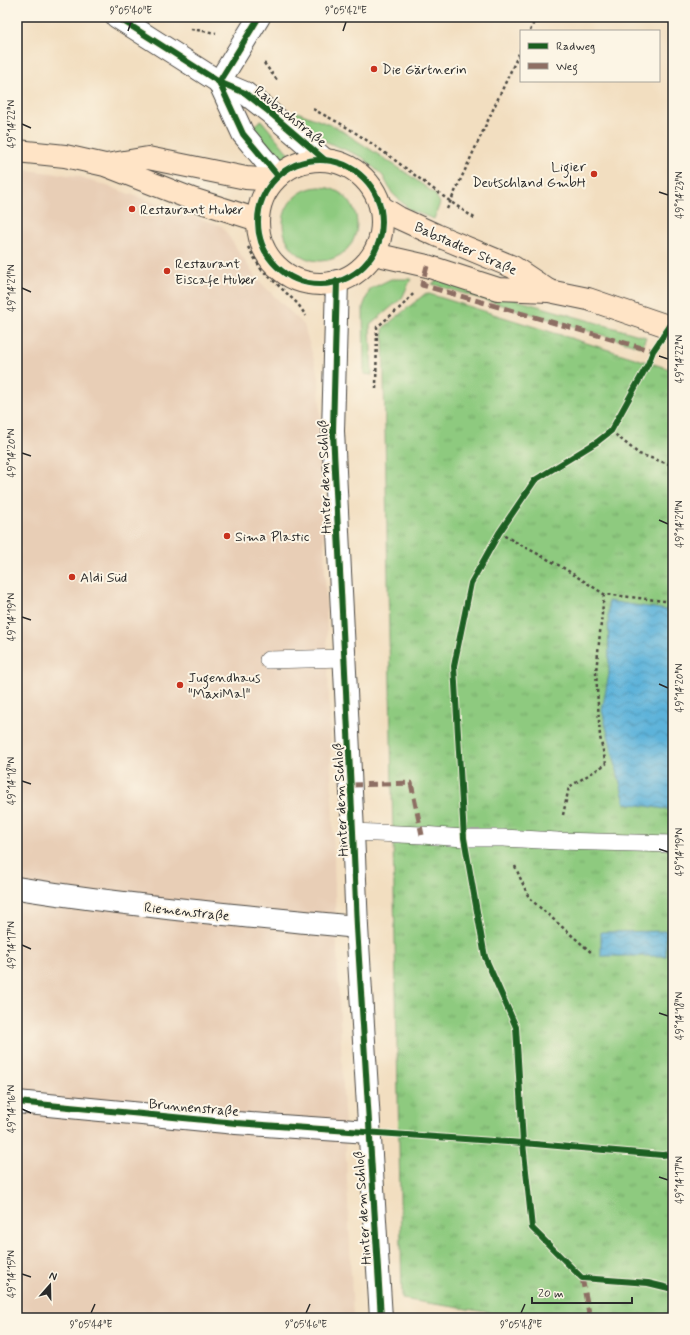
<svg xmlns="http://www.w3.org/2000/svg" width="690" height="1335" viewBox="0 0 690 1335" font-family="Mynerve,sans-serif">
<defs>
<pattern id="park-tufts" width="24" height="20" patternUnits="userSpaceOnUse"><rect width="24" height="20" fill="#8eca7f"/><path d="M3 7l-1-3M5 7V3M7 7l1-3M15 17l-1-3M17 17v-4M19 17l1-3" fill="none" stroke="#74a468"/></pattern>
<pattern id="water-waves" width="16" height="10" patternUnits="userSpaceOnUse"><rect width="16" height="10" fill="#5db3da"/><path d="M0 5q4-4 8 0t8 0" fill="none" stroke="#4d92b1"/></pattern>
</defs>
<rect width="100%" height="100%" fill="#fcf5e5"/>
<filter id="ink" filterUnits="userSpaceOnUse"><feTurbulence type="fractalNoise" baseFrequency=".025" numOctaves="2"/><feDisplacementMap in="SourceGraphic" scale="8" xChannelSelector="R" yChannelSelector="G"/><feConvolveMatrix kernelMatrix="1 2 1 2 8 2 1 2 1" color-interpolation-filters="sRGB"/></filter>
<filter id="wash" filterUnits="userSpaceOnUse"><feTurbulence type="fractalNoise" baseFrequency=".012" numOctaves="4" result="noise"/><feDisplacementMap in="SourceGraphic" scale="16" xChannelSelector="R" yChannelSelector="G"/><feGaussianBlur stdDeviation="0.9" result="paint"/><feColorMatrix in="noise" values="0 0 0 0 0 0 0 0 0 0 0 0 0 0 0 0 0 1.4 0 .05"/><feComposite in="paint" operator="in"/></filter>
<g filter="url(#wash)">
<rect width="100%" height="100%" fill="#f2dec0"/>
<polygon fill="#e8ceb6" points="17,169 78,176 222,226 256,278 304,325 319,377 336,924 353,1318 17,1318"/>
<g fill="#8eca7f" stroke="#5c7a55">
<polygon points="297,112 336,127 408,174 435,194 440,203 434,219 410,210 392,193 383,176 362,157 320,139 288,115"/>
<polygon points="261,120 289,154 279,162 251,128"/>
<circle cx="320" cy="224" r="37"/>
<polygon points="440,278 646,337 642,347 432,284"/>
<polygon points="391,279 411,279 402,298 370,325 372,375 364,374 363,307 370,289"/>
</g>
<polygon fill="url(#park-tufts)" stroke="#5c7a55" points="426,293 673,370 673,1318 525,1318 402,1299 383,328"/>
<g fill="url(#water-waves)" stroke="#446f82">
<polygon points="608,601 673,611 673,810 625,803 602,710 609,674"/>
<polygon points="666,931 666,956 601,956 601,932"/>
</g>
</g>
<g filter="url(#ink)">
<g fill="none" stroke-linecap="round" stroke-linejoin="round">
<defs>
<g id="lane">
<polyline points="268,660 344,658"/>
<polyline points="353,832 422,835 464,838 503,838 558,841 673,844"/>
</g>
<g id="street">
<polyline points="117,17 219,82 245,93 268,111 325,160"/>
<polyline points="219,82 243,134 278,176"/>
<polyline points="219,82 259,17"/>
<polyline points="337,281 333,431 353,832 357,927 381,1318"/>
<path d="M17,888C130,906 243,916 357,927"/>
<polyline points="17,1102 236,1123 369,1132"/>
</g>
<g id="secondary">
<polyline points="17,151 65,156 105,165 192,199 258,220"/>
<circle cx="320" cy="222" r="62"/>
<polyline points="106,165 148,158 246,178 274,180"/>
<polyline points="381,207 399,218 436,235 513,267 549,291"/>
<polyline points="374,254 427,266 498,289 549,291 588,299 673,328"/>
</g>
</defs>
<use href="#lane" stroke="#494641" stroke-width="18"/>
<use href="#street" stroke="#494641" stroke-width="24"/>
<use href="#secondary" stroke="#494641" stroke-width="24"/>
<g stroke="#494641" stroke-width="2.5" stroke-dasharray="3 3" stroke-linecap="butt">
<polyline points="191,29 216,33"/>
<polyline points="530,31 536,17"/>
<polyline points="264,63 277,80"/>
<path d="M313,109C325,116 339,122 351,130C394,157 433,191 476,219"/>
<polyline points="447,209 521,49"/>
<polyline points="248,247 261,269 298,304 306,316"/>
<polyline points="376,389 377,327 402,306 415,292"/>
<polyline points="611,431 639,454 669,464 673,463"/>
<polyline points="499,533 562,567 604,594 673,602"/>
<polyline points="563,815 569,787 606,764 600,737 596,672 604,594"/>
<polyline points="515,866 529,898 592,953"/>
</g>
<use href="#lane" stroke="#fff" stroke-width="17"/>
<use href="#street" stroke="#fff" stroke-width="22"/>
<use href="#secondary" stroke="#ffe4c6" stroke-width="22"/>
<g stroke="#8d6e63" stroke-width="5" stroke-dasharray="10 5" stroke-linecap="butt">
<polyline points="427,266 422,285 653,351"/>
<polyline points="351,785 411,783 422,835"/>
<polyline points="582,1278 590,1318"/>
</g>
<defs>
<g id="cycleway">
<polyline points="117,17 219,82 245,93 268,111 325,160"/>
<polyline points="219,82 243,134 278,176"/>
<polyline points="219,82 259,17"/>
<circle cx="320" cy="222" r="62"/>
<polyline points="337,281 333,431 353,832 357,927 381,1318"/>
<polyline points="670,326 653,351 648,364 611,431 597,442 535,480 499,533 471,583 454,666 464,838 485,957 516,1027 523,1143 532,1228 582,1278 648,1283 673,1289"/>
<polyline points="17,1102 236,1123 523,1143 662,1155 673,1154"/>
</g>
</defs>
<use href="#cycleway" stroke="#fcf5e5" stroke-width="8"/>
<use href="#cycleway" stroke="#1b5e20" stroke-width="6"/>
</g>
</g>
<path fill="none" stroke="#2b2b2b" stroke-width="1.5" d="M128,31L131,22M343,31L346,22M22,124L31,128M659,192L668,195M22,288L31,292M659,356L668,359M22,453L31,456M659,520L668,524M22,617L31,620M659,684L668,688M22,781L31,784M659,849L668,852M22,945L31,949M659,1013L668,1016M22,1109L31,1113M659,1177L668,1180M22,1274L31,1277M91,1313L95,1304M306,1313L310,1304M521,1313L525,1304"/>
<g fill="#c8321e" stroke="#fcf5e5" stroke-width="1.5">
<circle cx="374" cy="69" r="4"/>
<circle cx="594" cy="174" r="4"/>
<circle cx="132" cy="209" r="4"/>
<circle cx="167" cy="271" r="4"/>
<circle cx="227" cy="536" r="4"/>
<circle cx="72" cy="577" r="4"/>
<circle cx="180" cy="685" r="4"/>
</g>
<g text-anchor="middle" stroke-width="4" stroke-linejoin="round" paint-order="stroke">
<g font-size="14" fill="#2b2b2b" stroke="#fcf5e5" text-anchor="start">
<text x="382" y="74">Die Gärtnerin</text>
<text x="586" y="171" text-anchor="end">Ligier<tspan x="586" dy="16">Deutschland GmbH</tspan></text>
<text x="140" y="214">Restaurant Huber</text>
<text x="175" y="268">Restaurant<tspan x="175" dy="16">Eiscafe Huber</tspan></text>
<text x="235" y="541">Sima Plastic</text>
<text x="80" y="582">Aldi Süd</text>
<text x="188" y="682">Jugendhaus<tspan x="188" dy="16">"MaxiMal"</tspan></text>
</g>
<g font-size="14" fill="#2b2b2b" stroke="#fcf5e5">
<text transform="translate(291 116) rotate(39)" y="5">Raubachstraße</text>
<text transform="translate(466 248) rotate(24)" y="5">Babstadter Straße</text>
<text transform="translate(324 477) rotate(-92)" y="5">Hinter dem Schloß</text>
<text transform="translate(340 800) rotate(-93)" y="5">Hinter dem Schloß</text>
<text transform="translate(187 911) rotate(6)" y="5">Riemenstraße</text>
<text transform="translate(194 1107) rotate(5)" y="5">Brunnenstraße</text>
<text transform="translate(362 1208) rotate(-94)" y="5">Hinter dem Schloß</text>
</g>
</g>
<rect width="690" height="1335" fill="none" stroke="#fcf5e5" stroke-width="44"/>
<rect x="520" y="30" width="140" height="52" fill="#fcf5e5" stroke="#a8a49b"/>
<rect x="528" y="43" width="20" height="6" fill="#1b5e20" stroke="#a8a49b"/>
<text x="556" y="50" font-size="12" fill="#2b2b2b">Radweg</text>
<rect x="528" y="63" width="20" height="6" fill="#8d6e63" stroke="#a8a49b"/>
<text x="556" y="70" font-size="12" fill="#2b2b2b">Weg</text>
<g transform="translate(50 1285) rotate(20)" stroke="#fcf5e5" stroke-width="3" paint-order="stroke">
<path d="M0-3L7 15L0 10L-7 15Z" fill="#2b2b2b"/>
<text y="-6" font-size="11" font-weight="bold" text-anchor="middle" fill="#2b2b2b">N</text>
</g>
<path d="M532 1297v6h100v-6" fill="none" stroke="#2b2b2b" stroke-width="2"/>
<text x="538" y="1297" font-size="12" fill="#2b2b2b" stroke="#fcf5e5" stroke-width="3" paint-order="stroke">20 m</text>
<rect x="22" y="22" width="646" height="1291" fill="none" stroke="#2b2b2b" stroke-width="1.5"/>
<g font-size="10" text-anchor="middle" fill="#2b2b2b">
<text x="131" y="14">9°05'40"E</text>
<text x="346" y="14">9°05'42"E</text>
<text transform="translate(11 124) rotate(-90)" y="4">49°14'22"N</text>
<text transform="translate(679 195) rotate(-90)" y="4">49°14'23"N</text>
<text transform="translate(11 288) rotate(-90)" y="4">49°14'21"N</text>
<text transform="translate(679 359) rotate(-90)" y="4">49°14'22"N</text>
<text transform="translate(11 453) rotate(-90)" y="4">49°14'20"N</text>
<text transform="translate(679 524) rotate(-90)" y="4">49°14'21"N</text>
<text transform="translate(11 617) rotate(-90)" y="4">49°14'19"N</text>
<text transform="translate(679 688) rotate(-90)" y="4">49°14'20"N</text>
<text transform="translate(11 781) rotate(-90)" y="4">49°14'18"N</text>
<text transform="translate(679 852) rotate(-90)" y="4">49°14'19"N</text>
<text transform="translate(11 945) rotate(-90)" y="4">49°14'17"N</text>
<text transform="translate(679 1016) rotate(-90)" y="4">49°14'18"N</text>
<text transform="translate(11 1109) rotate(-90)" y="4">49°14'16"N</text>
<text transform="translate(679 1180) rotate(-90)" y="4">49°14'17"N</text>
<text transform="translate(11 1274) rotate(-90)" y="4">49°14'15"N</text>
<text x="91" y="1328">9°05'44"E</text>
<text x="306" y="1328">9°05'46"E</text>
<text x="521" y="1328">9°05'48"E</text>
</g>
</svg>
